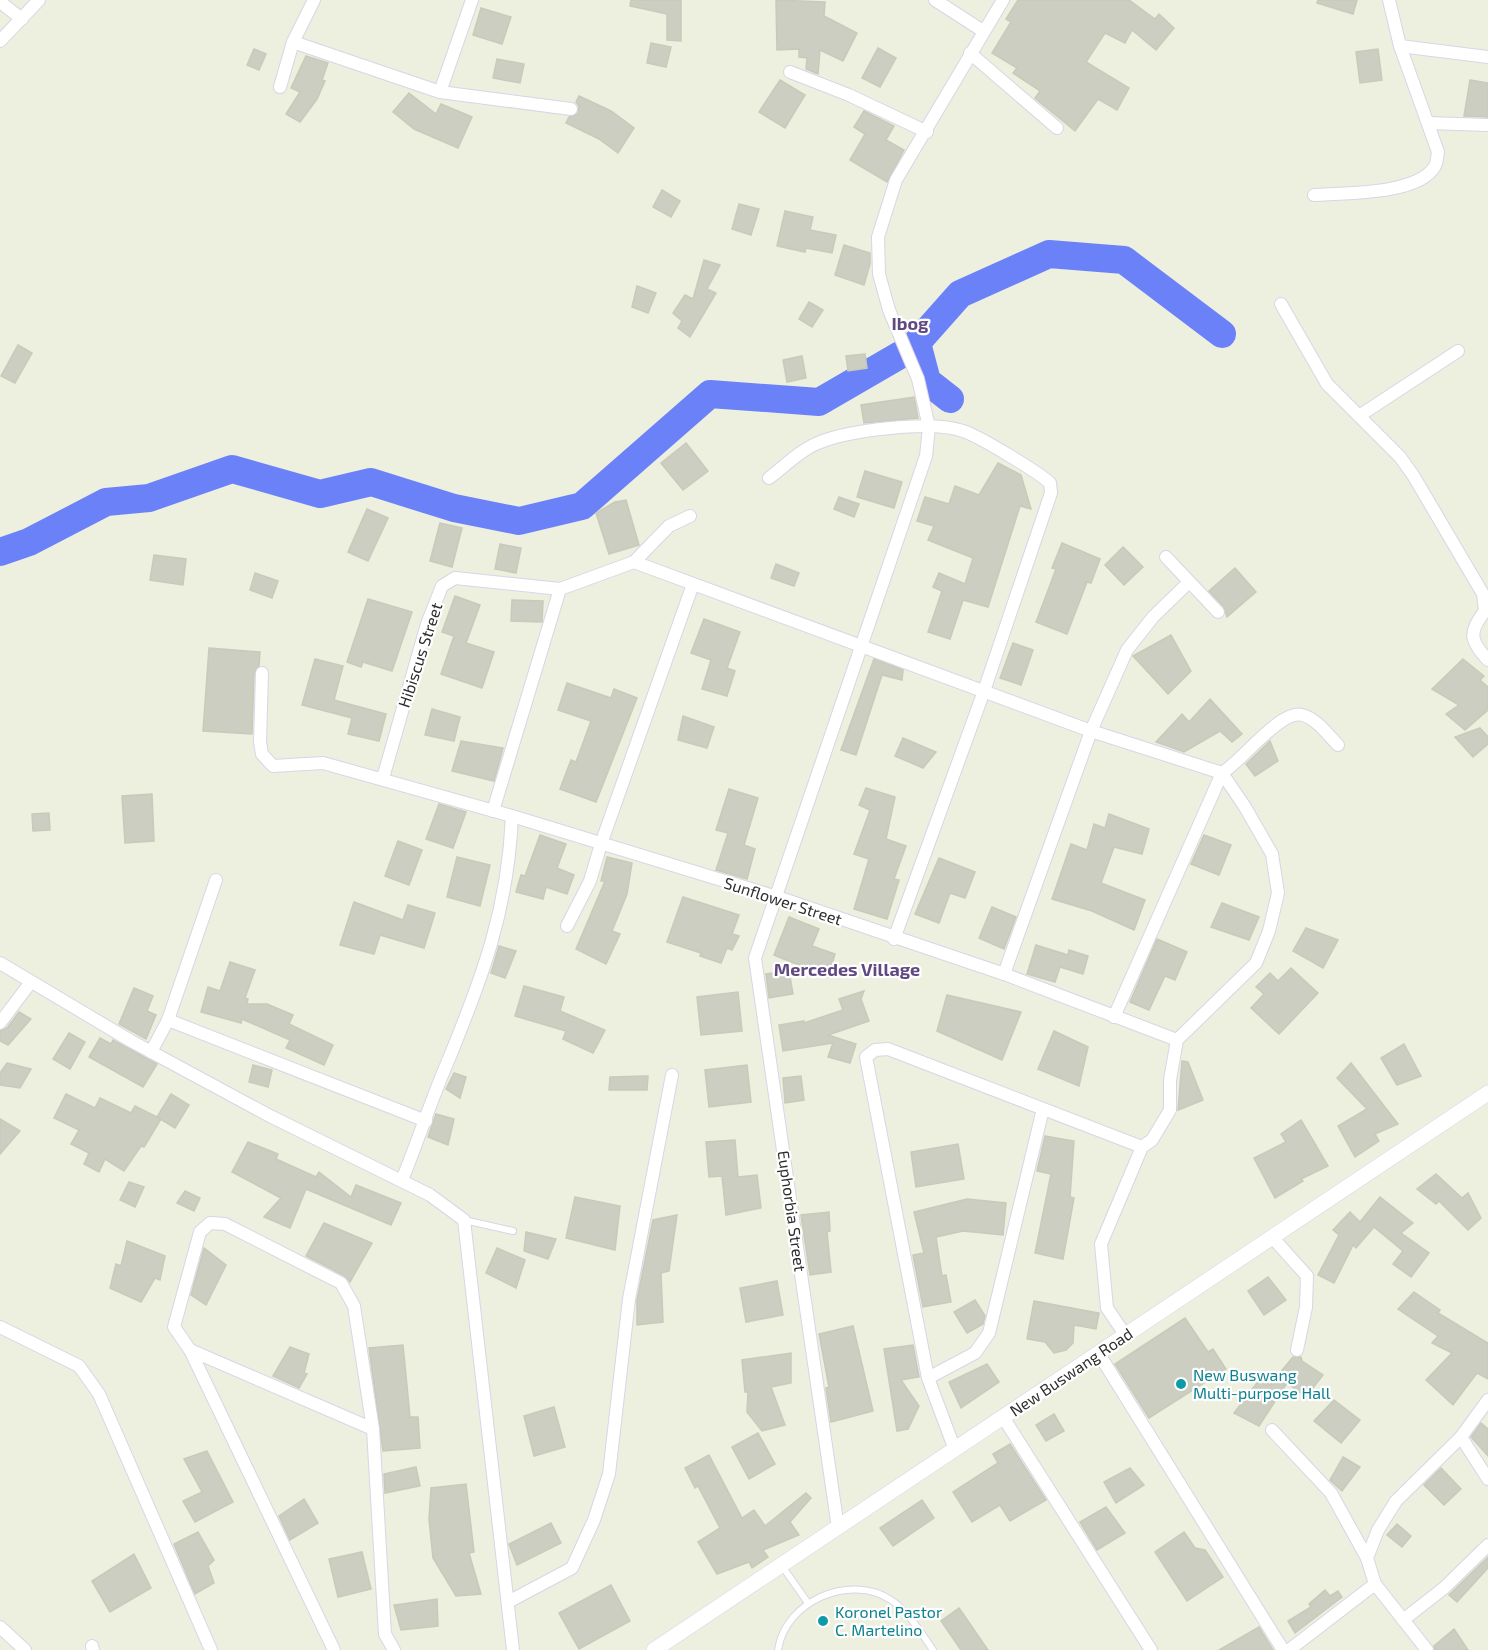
<svg xmlns="http://www.w3.org/2000/svg" width="1488" height="1650" viewBox="0 0 1488 1650" font-family="'Exo 2',sans-serif">
<rect width="100%" height="100%" fill="#edefdf"/>
<g fill="none" stroke-linecap="round" stroke-linejoin="round">
<g stroke="#6b81f8" stroke-width="28">
<polyline points="917,343 927,381 950,399"/>
<polyline points="913,347 960,294 1049,254 1124,260 1222,334"/>
<polyline points="0,552 29,542 106,502 149,498 232,469 320,494 371,482 454,508 519,521 582,506 710,394 819,402 900,355"/>
</g>
</g>
<g fill="#cbcec1" stroke="#c7cbb8" stroke-width="1.5">
<polygon points="631,0 681,0 681,41 667,40 667,14 630,6"/>
<polygon points="776,0 825,2 824,16 857,33 843,61 820,50 818,74 806,69 807,58 799,57 799,49 777,50"/>
<polygon points="1018,0 1129,0 1155,19 1159,14 1174,28 1156,50 1132,30 1125,43 1105,33 1086,62 1129,88 1117,110 1098,99 1075,131 1035,98 1040,91 1013,73 1017,68 992,53 1011,22 1006,19"/>
<polygon points="1318,0 1357,0 1353,14 1317,3"/>
<polygon points="481,8 511,17 502,44 473,35"/>
<polygon points="651,43 671,47 666,67 647,63"/>
<polygon points="878,48 896,58 880,87 862,78"/>
<polygon points="254,49 266,54 259,70 247,65"/>
<polygon points="1378,49 1382,80 1360,83 1356,52"/>
<polygon points="306,56 328,63 322,80 325,81 317,99 300,122 286,114 300,92 291,88"/>
<polygon points="497,59 524,64 520,83 493,78"/>
<polygon points="780,80 805,95 785,128 759,112"/>
<polygon points="1470,80 1488,83 1488,117 1464,116"/>
<polygon points="409,93 436,114 441,104 472,117 458,148 414,129 393,112"/>
<polygon points="579,96 611,111 634,128 618,153 599,139 566,123 569,117 578,114 579,106 576,102"/>
<polygon points="864,111 894,126 886,140 904,150 887,182 850,160 865,134 854,127"/>
<polygon points="662,190 680,201 671,217 653,207"/>
<polygon points="739,204 759,209 751,235 732,229"/>
<polygon points="785,211 813,217 810,230 836,235 832,253 806,248 805,252 777,246"/>
<polygon points="844,245 870,253 870,264 864,285 835,275"/>
<polygon points="704,260 720,265 707,289 716,293 690,337 678,328 682,321 673,313 685,295 693,299"/>
<polygon points="637,286 656,293 648,313 632,307"/>
<polygon points="809,302 823,310 812,327 799,319"/>
<polygon points="18,345 32,353 15,383 1,376"/>
<polygon points="865,354 867,368 848,371 846,356"/>
<polygon points="802,356 806,378 787,382 783,360"/>
<polygon points="914,397 918,418 864,423 861,405"/>
<polygon points="686,443 708,471 683,490 661,463"/>
<polygon points="998,463 1021,475 1031,509 1020,506 988,607 963,600 950,639 928,632 942,591 933,587 939,573 965,584 973,558 928,540 934,526 917,521 925,497 949,504 955,486 979,495"/>
<polygon points="865,471 902,482 894,508 857,497"/>
<polygon points="839,497 859,504 854,517 834,509"/>
<polygon points="626,500 639,545 609,554 596,513 615,502"/>
<polygon points="367,509 388,518 368,561 348,552"/>
<polygon points="440,523 462,528 452,567 430,561"/>
<polygon points="1062,543 1100,559 1091,583 1087,582 1067,634 1036,622 1056,569 1052,568"/>
<polygon points="500,544 521,548 516,573 495,569"/>
<polygon points="1123,547 1143,567 1124,585 1105,565"/>
<polygon points="154,555 186,559 183,585 150,580"/>
<polygon points="776,564 799,573 794,586 771,578"/>
<polygon points="1235,568 1256,592 1227,617 1224,607 1209,591"/>
<polygon points="255,573 278,581 272,598 250,590"/>
<polygon points="455,596 480,605 466,643 494,652 482,688 441,674 454,636 442,632"/>
<polygon points="368,599 412,612 392,671 363,662 361,667 347,662"/>
<polygon points="512,600 543,601 542,622 511,621"/>
<polygon points="704,619 740,632 727,668 735,671 727,696 702,689 711,660 691,653"/>
<polygon points="1171,635 1191,671 1168,694 1133,656"/>
<polygon points="1013,643 1033,650 1021,685 1000,678"/>
<polygon points="209,648 260,652 259,666 254,673 252,734 203,731"/>
<polygon points="315,659 343,666 334,700 386,714 379,741 348,734 352,718 302,705"/>
<polygon points="874,659 903,670 902,680 882,675 856,755 841,750"/>
<polygon points="1463,659 1484,676 1480,680 1488,687 1488,710 1465,730 1446,714 1459,705 1432,689"/>
<polygon points="567,683 611,698 614,689 637,698 596,802 560,789 571,760 576,762 591,721 558,710"/>
<polygon points="1210,699 1242,734 1232,742 1220,731 1184,752 1156,742 1182,714 1189,722"/>
<polygon points="432,709 460,717 454,741 425,735"/>
<polygon points="683,716 714,727 707,748 678,740"/>
<polygon points="1480,728 1488,737 1488,744 1473,757 1455,737"/>
<polygon points="903,738 936,752 923,768 895,756"/>
<polygon points="461,741 503,748 494,781 452,771"/>
<polygon points="1270,741 1278,761 1255,776 1246,764"/>
<polygon points="866,788 895,797 886,839 906,846 894,879 899,880 887,919 854,909 869,859 854,854 870,810 859,805"/>
<polygon points="729,789 758,798 744,845 755,849 747,879 716,870 728,833 716,830"/>
<polygon points="152,794 154,841 125,843 122,796"/>
<polygon points="439,804 466,812 453,848 426,839"/>
<polygon points="49,813 50,830 33,831 32,814"/>
<polygon points="1109,814 1149,829 1142,854 1114,847 1101,883 1145,900 1134,930 1092,911 1052,899 1071,844 1087,850 1094,824 1105,828"/>
<polygon points="540,835 566,844 557,868 574,875 567,894 546,887 543,899 516,892 521,875 525,876"/>
<polygon points="1204,835 1231,845 1219,875 1191,864"/>
<polygon points="398,841 422,850 409,885 385,876"/>
<polygon points="457,857 490,865 480,906 447,897"/>
<polygon points="607,857 632,863 627,894 612,931 620,934 606,964 576,949 605,881 601,881"/>
<polygon points="939,858 975,872 965,898 950,893 939,923 915,914"/>
<polygon points="683,897 739,915 732,934 739,936 732,950 727,948 721,963 700,956 701,953 667,942"/>
<polygon points="354,902 403,920 408,905 435,913 424,948 380,935 374,954 340,945"/>
<polygon points="1222,903 1259,917 1249,940 1211,927"/>
<polygon points="992,907 1016,917 1004,949 979,938"/>
<polygon points="789,917 819,929 812,946 835,954 828,977 774,955"/>
<polygon points="1306,928 1338,940 1323,968 1293,951"/>
<polygon points="1157,939 1187,952 1175,980 1165,976 1149,1010 1130,1002"/>
<polygon points="1036,945 1068,955 1069,950 1088,956 1083,974 1060,967 1055,982 1027,974"/>
<polygon points="499,946 516,951 505,978 491,973"/>
<polygon points="230,962 255,970 245,998 248,999 247,1004 267,1004 293,1015 289,1024 333,1045 324,1065 286,1048 290,1040 242,1019 241,1023 201,1012 208,987 220,991"/>
<polygon points="1291,968 1318,993 1279,1034 1251,1008 1264,994 1256,987 1270,973 1278,981"/>
<polygon points="789,971 793,994 769,998 766,974"/>
<polygon points="524,986 564,997 560,1011 605,1030 593,1053 563,1039 566,1031 515,1016"/>
<polygon points="134,988 153,996 147,1011 156,1015 146,1039 119,1024"/>
<polygon points="864,991 861,999 869,1021 828,1035 856,1044 850,1063 828,1057 833,1043 783,1051 779,1025 804,1021 804,1023 843,1010 839,999"/>
<polygon points="738,992 742,1031 701,1035 697,997"/>
<polygon points="947,995 1021,1012 1002,1060 937,1031"/>
<polygon points="19,1012 31,1019 8,1045 0,1041 0,1031 7,1028"/>
<polygon points="1054,1031 1088,1047 1079,1086 1038,1069"/>
<polygon points="69,1033 85,1042 70,1069 53,1059"/>
<polygon points="100,1038 111,1044 113,1040 157,1064 143,1087 89,1057"/>
<polygon points="1404,1044 1421,1076 1397,1085 1381,1058"/>
<polygon points="1182,1061 1188,1062 1203,1100 1178,1110"/>
<polygon points="7,1063 31,1069 20,1088 0,1085 0,1073"/>
<polygon points="1351,1063 1398,1124 1375,1134 1379,1141 1355,1157 1338,1126 1367,1109 1337,1078"/>
<polygon points="253,1065 272,1070 268,1087 249,1082"/>
<polygon points="747,1065 751,1102 709,1107 705,1070"/>
<polygon points="454,1073 466,1077 460,1098 446,1089"/>
<polygon points="648,1076 647,1090 609,1090 610,1077"/>
<polygon points="801,1076 804,1100 785,1103 783,1078"/>
<polygon points="66,1094 95,1108 100,1098 131,1113 135,1106 161,1119 144,1147 141,1146 124,1171 105,1159 99,1172 84,1164 89,1153 71,1144 79,1130 54,1118"/>
<polygon points="171,1094 189,1105 175,1128 157,1117"/>
<polygon points="436,1114 454,1119 448,1145 428,1137"/>
<polygon points="0,1119 20,1131 0,1154"/>
<polygon points="1301,1120 1328,1166 1301,1179 1303,1181 1275,1198 1254,1158 1286,1142 1281,1134"/>
<polygon points="1045,1136 1074,1141 1070,1197 1074,1198 1063,1259 1035,1253 1051,1174 1037,1171"/>
<polygon points="735,1140 738,1177 757,1175 761,1208 726,1215 722,1176 709,1177 706,1142"/>
<polygon points="248,1142 278,1154 276,1159 316,1177 319,1172 351,1197 356,1185 401,1203 391,1225 306,1189 290,1228 264,1217 281,1198 232,1172"/>
<polygon points="958,1144 964,1179 916,1187 911,1152"/>
<polygon points="1436,1174 1462,1198 1468,1193 1481,1218 1468,1230 1439,1201 1436,1204 1417,1189"/>
<polygon points="129,1182 144,1187 135,1207 120,1200"/>
<polygon points="185,1191 200,1198 194,1211 177,1203"/>
<polygon points="575,1197 620,1206 615,1250 566,1238"/>
<polygon points="1380,1197 1413,1223 1401,1233 1429,1253 1411,1277 1393,1264 1403,1251 1374,1227 1356,1248 1353,1245 1334,1283 1318,1275 1339,1235 1333,1230 1350,1212 1360,1222"/>
<polygon points="967,1199 1006,1203 1003,1235 963,1231 936,1237 942,1276 946,1275 951,1302 923,1307 913,1255 924,1253 914,1212"/>
<polygon points="829,1212 830,1231 827,1232 831,1272 810,1275 801,1215"/>
<polygon points="677,1215 669,1271 661,1273 663,1322 637,1325 637,1300 653,1220"/>
<polygon points="324,1223 372,1243 350,1282 345,1276 306,1256"/>
<polygon points="526,1232 556,1239 548,1259 524,1251"/>
<polygon points="127,1241 165,1256 160,1280 155,1278 141,1302 110,1288 116,1264 121,1266"/>
<polygon points="204,1248 226,1265 206,1305 191,1295"/>
<polygon points="497,1248 525,1260 516,1288 486,1273"/>
<polygon points="1268,1277 1286,1300 1264,1315 1248,1291"/>
<polygon points="777,1281 783,1315 746,1322 740,1288"/>
<polygon points="1414,1292 1440,1310 1438,1313 1488,1343 1488,1379 1477,1373 1453,1405 1426,1380 1452,1353 1432,1343 1438,1336 1398,1309"/>
<polygon points="975,1300 985,1316 983,1324 967,1333 954,1312"/>
<polygon points="1034,1301 1099,1313 1096,1329 1074,1325 1073,1343 1066,1350 1054,1353 1045,1342 1027,1339"/>
<polygon points="1185,1318 1208,1352 1213,1349 1226,1369 1149,1418 1115,1364"/>
<polygon points="853,1326 873,1411 831,1422 826,1388 829,1387 819,1334"/>
<polygon points="403,1345 410,1417 418,1417 420,1448 383,1451 369,1348"/>
<polygon points="913,1345 919,1377 901,1380 919,1406 908,1429 897,1431 884,1349"/>
<polygon points="290,1347 309,1354 304,1373 307,1374 299,1388 273,1376"/>
<polygon points="791,1353 791,1383 771,1387 785,1425 762,1431 747,1412 748,1392 745,1392 742,1360"/>
<polygon points="1293,1357 1301,1357 1302,1361 1323,1375 1306,1397 1287,1383 1259,1426 1234,1413 1260,1379 1270,1385"/>
<polygon points="987,1364 999,1382 961,1408 949,1382"/>
<polygon points="1334,1400 1360,1420 1341,1443 1314,1421"/>
<polygon points="554,1407 565,1447 534,1456 524,1416"/>
<polygon points="1054,1414 1064,1431 1046,1441 1036,1425"/>
<polygon points="1481,1423 1488,1429 1488,1456 1471,1437"/>
<polygon points="758,1433 775,1464 749,1479 732,1447"/>
<polygon points="1010,1444 1046,1500 1010,1521 1000,1505 972,1522 953,1492 998,1463 993,1454"/>
<polygon points="207,1451 233,1502 195,1522 183,1501 202,1492 184,1459"/>
<polygon points="709,1455 742,1518 754,1510 765,1526 806,1493 811,1498 790,1522 799,1535 763,1550 768,1557 752,1568 749,1562 717,1574 698,1542 720,1528 698,1486 695,1488 685,1468"/>
<polygon points="1343,1457 1360,1467 1342,1491 1330,1480"/>
<polygon points="416,1467 420,1486 385,1493 384,1474"/>
<polygon points="1130,1468 1144,1485 1116,1503 1104,1482"/>
<polygon points="1441,1468 1461,1489 1444,1505 1424,1485"/>
<polygon points="466,1484 474,1552 469,1553 481,1594 456,1596 433,1558 429,1519 431,1488"/>
<polygon points="304,1499 318,1523 290,1540 279,1516"/>
<polygon points="922,1500 934,1518 893,1546 880,1528"/>
<polygon points="1106,1507 1125,1533 1097,1550 1080,1522"/>
<polygon points="551,1523 561,1543 517,1565 509,1544"/>
<polygon points="1397,1524 1411,1536 1402,1547 1387,1535"/>
<polygon points="198,1532 214,1560 208,1566 214,1583 195,1594 174,1544"/>
<polygon points="1184,1532 1195,1548 1205,1550 1223,1577 1187,1601 1155,1552"/>
<polygon points="362,1552 371,1589 338,1597 329,1559"/>
<polygon points="134,1554 151,1588 110,1612 92,1581"/>
<polygon points="1488,1557 1488,1568 1457,1602 1449,1595"/>
<polygon points="611,1585 630,1621 579,1649 559,1613"/>
<polygon points="1325,1590 1330,1596 1338,1591 1342,1597 1295,1633 1288,1621 1311,1607 1309,1604"/>
<polygon points="437,1599 438,1626 401,1630 394,1605"/>
<polygon points="959,1608 988,1650 961,1650 941,1621"/>
<polygon points="1259,1627 1273,1650 1219,1650"/>
<polygon points="1454,1629 1468,1650 1435,1650 1434,1646"/>
</g>
<g fill="none" stroke-linecap="round" stroke-linejoin="round">
<defs>
<g id="service">
<polyline points="464,1220 513,1231"/>
<polyline points="782,1566 808,1603"/>
<path d="M778,1650C785,1601 850,1573 891,1600C908,1611 922,1634 933,1650"/>
</g>
<g id="minor">
<polyline points="935,0 983,31"/>
<polyline points="0,2 22,19"/>
<polyline points="0,41 39,0"/>
<polyline points="293,42 440,92 571,109"/>
<polyline points="1400,46 1488,57"/>
<polyline points="970,53 1057,128"/>
<polyline points="790,72 849,95 927,132"/>
<polyline points="280,87 293,42 314,0"/>
<polyline points="440,92 472,0"/>
<polyline points="1428,123 1488,125"/>
<path d="M1314,195C1343,193 1419,195 1435,166C1437,163 1437,156 1438,152L1400,46L1389,0"/>
<path d="M1281,304L1327,384L1400,457L1413,475L1483,594L1485,611C1468,632 1470,641 1488,660"/>
<polyline points="1359,416 1458,351"/>
<path d="M769,478C784,467 800,450 818,443C848,430 932,420 963,431C979,436 1038,472 1050,483L1051,493L984,691L894,939"/>
<polyline points="1166,557 1218,612"/>
<polyline points="634,562 1091,731 1222,773 1245,807 1272,854 1278,893 1269,931 1256,963 1177,1040 1170,1080 1170,1110 1152,1140 1142,1147 1101,1244 1107,1308 1126,1336"/>
<polyline points="262,673 260,742 262,754 273,766 323,763 512,816 777,897 1004,974 1177,1040"/>
<polyline points="383,778 427,624 442,586 455,578 560,589 634,562 669,526 690,516"/>
<polyline points="493,811 560,589"/>
<polyline points="567,926 590,881 601,844 693,584"/>
<polyline points="0,963 131,1041 270,1116 430,1195 464,1220 513,1650"/>
<polyline points="1004,974 1091,731 1127,650 1153,617 1189,582"/>
<path d="M1114,1017L1222,773C1243,760 1281,709 1302,715C1316,718 1328,735 1338,745"/>
<polyline points="168,1020 426,1121"/>
<polyline points="0,1023 31,982"/>
<polyline points="151,1052 168,1020 216,880"/>
<polyline points="1043,1109 989,1333 975,1353 928,1378 866,1057 875,1050 888,1049 1142,1147"/>
<path d="M402,1180C418,1141 431,1100 448,1061C483,976 508,909 512,816"/>
<polyline points="1273,1238 1307,1276 1306,1307 1297,1350"/>
<polyline points="0,1327 79,1366 99,1394 211,1650"/>
<polyline points="190,1350 373,1429"/>
<polyline points="1099,1354 1283,1650"/>
<polyline points="928,1378 955,1450"/>
<polyline points="1003,1417 1151,1650"/>
<polyline points="1272,1430 1331,1493 1367,1558"/>
<polyline points="1461,1437 1488,1479"/>
<polyline points="838,1528 755,958 926,456 929,427 918,379 889,310 879,274 878,237 896,180 1003,0"/>
<polyline points="1375,1584 1427,1650"/>
<polyline points="508,1602 572,1568 594,1520 609,1474 629,1299 672,1075"/>
<polyline points="1403,1620 1444,1588 1488,1545"/>
<polyline points="0,1627 25,1650"/>
<polyline points="92,1646 93,1650"/>
<polyline points="334,1650 190,1350 174,1327 200,1232 210,1223 225,1224 341,1283 354,1306 373,1429 385,1634 394,1650"/>
<polyline points="1289,1650 1375,1584 1367,1558 1378,1530 1396,1501 1461,1437 1488,1400"/>
</g>
<polyline id="tertiary" points="654,1650 1488,1093"/>
</defs>
<use href="#service" stroke="#dbd4e6" stroke-width="8"/>
<use href="#minor" stroke="#dbd4e6" stroke-width="14"/>
<use href="#tertiary" stroke="#dbd4e6" stroke-width="16"/>
<use href="#service" stroke="#fff" stroke-width="6"/>
<use href="#minor" stroke="#fff" stroke-width="12"/>
<use href="#tertiary" stroke="#fff" stroke-width="15"/>
</g>
<g fill="#0f9aa8" stroke="#fff" stroke-width="2">
<circle cx="1181" cy="1384" r="6"/>
<circle cx="823" cy="1621" r="6"/>
</g>
<g text-anchor="middle" stroke-width="4.5" stroke-linejoin="round" paint-order="stroke">
<g font-size="16" fill="#2d2d2d" stroke="#fff">
<text transform="translate(420 655) rotate(-72)" y="6">Hibiscus Street</text>
<text transform="translate(783 901) rotate(18)" y="6">Sunflower Street</text>
<text transform="translate(792 1211) rotate(82)" y="6">Euphorbia Street</text>
<text transform="translate(1071 1372) rotate(-34)" y="6">New Buswang Road</text>
</g>
<g font-size="16" fill="#0d838f" stroke="#fff" text-anchor="start">
<text x="1193" y="1381">New Buswang<tspan x="1193" dy="18">Multi-purpose Hall</tspan></text>
<text x="835" y="1618">Koronel Pastor<tspan x="835" dy="18">C. Martelino</tspan></text>
</g>
<g font-size="18" font-weight="bold" fill="#604982" stroke="#fff">
<text x="910" y="330">Ibog</text>
<text x="847" y="976">Mercedes Village</text>
</g>
</g>
</svg>
